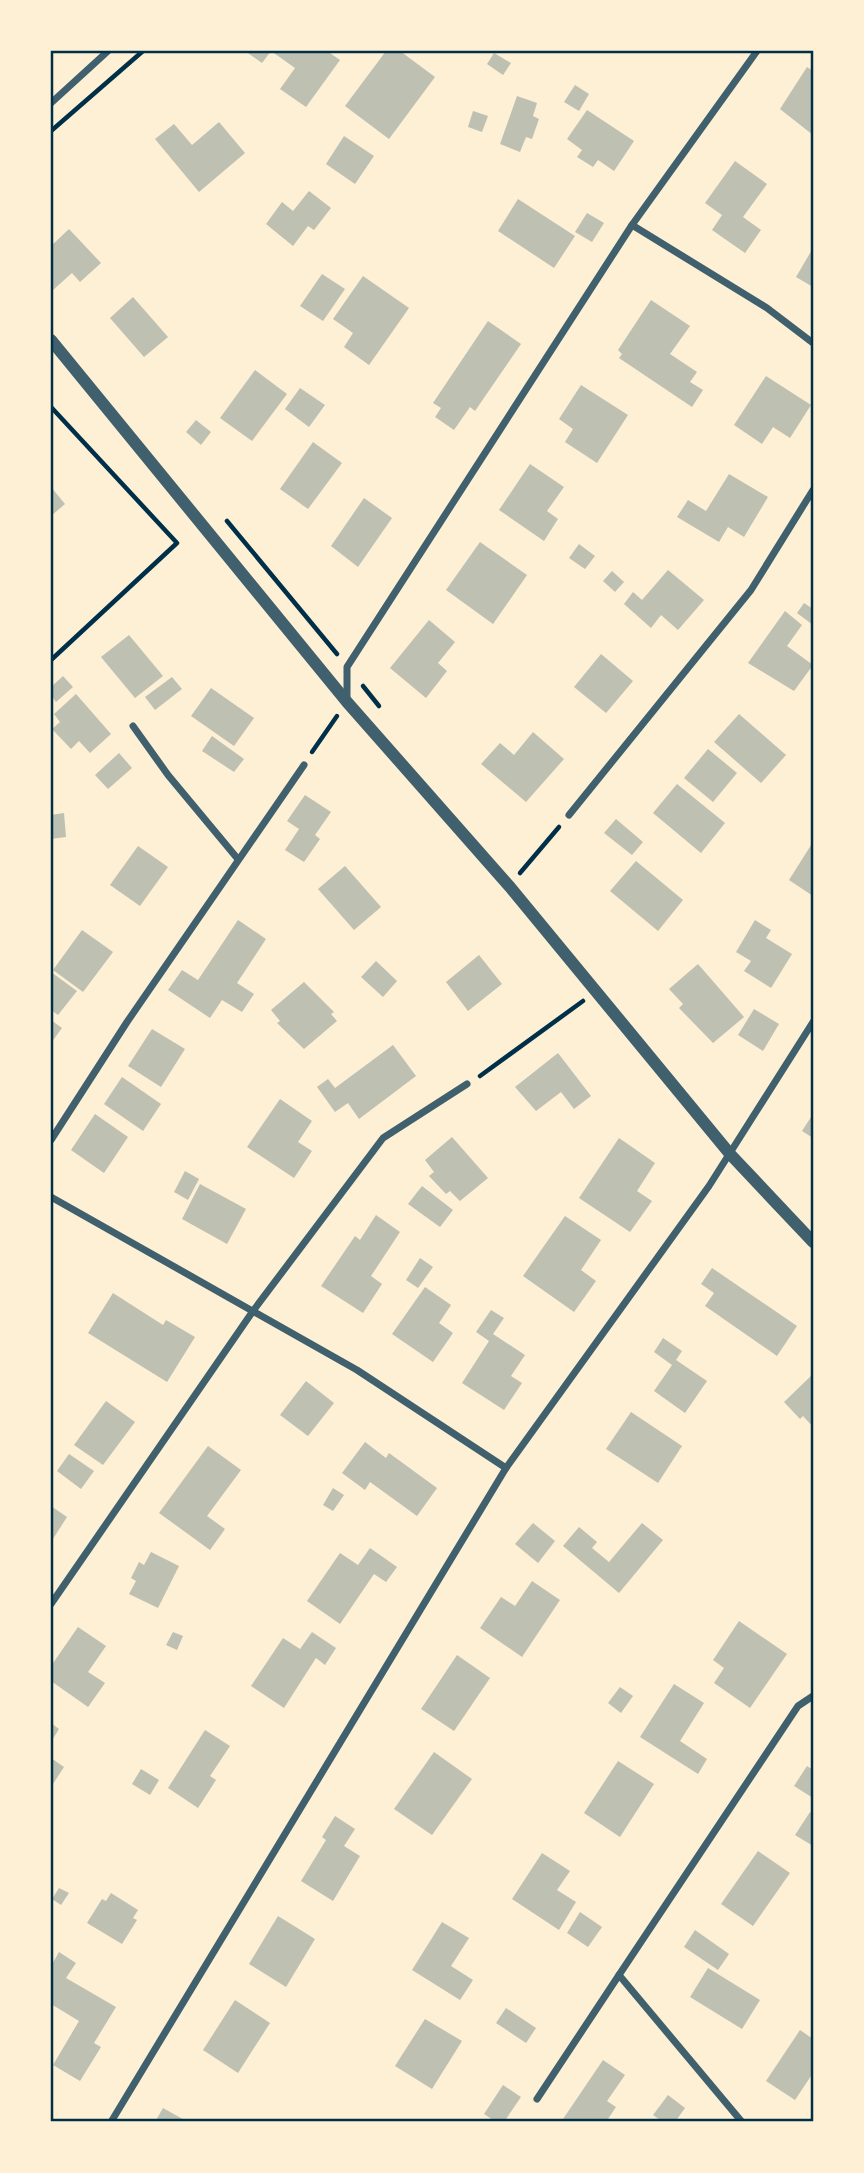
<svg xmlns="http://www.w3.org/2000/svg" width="864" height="2173" viewBox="0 0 864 2173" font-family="'Roboto Serif',serif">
<rect width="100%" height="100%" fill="#fdf0d5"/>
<g fill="#bec0b2">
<polygon points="245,51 327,51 340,60 306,107 280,89 295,68 271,51 262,63"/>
<polygon points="386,51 400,51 435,77 389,139 345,106"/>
<polygon points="494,53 511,63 503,75 487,64"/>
<polygon points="807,67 813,71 813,135 780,109"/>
<polygon points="575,85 589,94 579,111 564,102"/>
<polygon points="517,96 537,103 533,116 539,119 532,139 526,137 520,152 500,144"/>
<polygon points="587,110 634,141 614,171 598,160 593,167 577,157 582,150 567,139"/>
<polygon points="473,111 488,116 482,132 468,127"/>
<polygon points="219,122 245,153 199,192 155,139 174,124 192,145"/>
<polygon points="344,136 374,156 355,184 326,164"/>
<polygon points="735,161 767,184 743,217 761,230 745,253 712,230 722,215 705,203"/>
<polygon points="309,191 331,208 314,230 308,226 293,246 266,224 282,202 293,211"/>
<polygon points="518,199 575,236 554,268 498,231"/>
<polygon points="587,213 604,223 592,242 575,232"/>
<polygon points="69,229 101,263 80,282 72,273 53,290 51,246"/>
<polygon points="813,248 813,287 796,277"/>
<polygon points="322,274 345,289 323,321 300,306"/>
<polygon points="363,276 409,308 369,365 344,347 353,333 333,319"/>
<polygon points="133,297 168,337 144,357 110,318"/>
<polygon points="651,300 690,326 670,354 697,372 690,382 703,390 692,407 619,358 622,354 618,350"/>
<polygon points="488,321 521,344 475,411 470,407 454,430 435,417 441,408 433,403"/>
<polygon points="255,370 287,394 252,441 220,418"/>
<polygon points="766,376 811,405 790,438 773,427 762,444 734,425"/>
<polygon points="581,385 628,415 597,463 565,442 573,429 559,419"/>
<polygon points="300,388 325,405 309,427 285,409"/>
<polygon points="196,420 211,432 201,445 186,432"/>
<polygon points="313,442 342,463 308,509 280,489"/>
<polygon points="530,464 564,487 547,511 558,519 544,541 499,510"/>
<polygon points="729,474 768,497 744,537 728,527 719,542 677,517 688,500 706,511"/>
<polygon points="51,487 65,504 51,516"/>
<polygon points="364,498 392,518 358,567 331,546"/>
<polygon points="480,542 527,575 493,624 446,590"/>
<polygon points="579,544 595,556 585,569 569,558"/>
<polygon points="668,570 704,600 678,630 661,615 651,628 624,604 633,592 642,600"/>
<polygon points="612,571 624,582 615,592 603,581"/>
<polygon points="804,603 813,609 813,625 797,613"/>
<polygon points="785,611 802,625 787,646 813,665 794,691 748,663"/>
<polygon points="429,620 455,642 438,663 447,671 426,698 390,668"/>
<polygon points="129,635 163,676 135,698 101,657"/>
<polygon points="601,654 633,681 606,713 574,687"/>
<polygon points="63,676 73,687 56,702 51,695 51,687"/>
<polygon points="172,677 182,689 155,710 145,697"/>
<polygon points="211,688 254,718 234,746 191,716"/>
<polygon points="76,694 111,734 90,753 79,741 71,749 52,729 60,722 54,714"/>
<polygon points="739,714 786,755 761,783 714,742"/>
<polygon points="533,732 564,759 526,802 481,764 500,743 514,755"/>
<polygon points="212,736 244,759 234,772 202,751"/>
<polygon points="708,749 737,773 713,802 684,778"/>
<polygon points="119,753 132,768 108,789 95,775"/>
<polygon points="677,784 725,823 701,853 653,813"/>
<polygon points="305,795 331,812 315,835 320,839 304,862 285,850 299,829 287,821"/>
<polygon points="64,813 66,837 51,839 51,815"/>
<polygon points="616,819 643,842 632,855 604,833"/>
<polygon points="813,842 813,896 789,880"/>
<polygon points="138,846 168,867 140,906 110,885"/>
<polygon points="636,861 683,900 658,931 610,891"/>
<polygon points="345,866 381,907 354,930 318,889"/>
<polygon points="238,920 266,939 237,983 254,994 242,1012 222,1000 210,1018 168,990 182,970 198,980"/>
<polygon points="755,920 771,930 766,938 792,954 771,988 744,971 751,961 736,952"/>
<polygon points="82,930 113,952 83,992 53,970"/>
<polygon points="479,955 502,984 468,1011 446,982"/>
<polygon points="376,961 397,981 383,997 361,977"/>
<polygon points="698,964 744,1017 713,1043 679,1008 683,1004 669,989"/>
<polygon points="51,972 77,991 58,1015 51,1010"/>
<polygon points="304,982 334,1012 331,1014 337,1021 304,1049 277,1023 280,1021 271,1010"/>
<polygon points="754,1009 779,1024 763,1051 738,1035"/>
<polygon points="51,1020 62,1028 51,1043"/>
<polygon points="152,1029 185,1049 161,1087 128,1066"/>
<polygon points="393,1045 416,1076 359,1119 348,1103 335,1112 317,1087 328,1079 335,1088"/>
<polygon points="558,1053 591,1096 574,1109 561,1092 536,1111 515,1087"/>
<polygon points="122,1077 161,1104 143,1131 104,1104"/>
<polygon points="280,1099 312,1121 298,1142 312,1151 294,1178 247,1147"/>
<polygon points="95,1114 128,1137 104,1173 71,1150"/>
<polygon points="813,1114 813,1138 802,1131"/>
<polygon points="452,1137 488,1178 460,1201 450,1191 446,1194 429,1176 434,1172 425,1160"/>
<polygon points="619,1138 655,1163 637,1191 652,1201 630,1232 579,1198"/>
<polygon points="185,1171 199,1179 188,1200 174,1192"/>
<polygon points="200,1184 246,1209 227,1244 182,1219"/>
<polygon points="422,1186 453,1210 440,1227 408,1204"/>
<polygon points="376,1215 400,1232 371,1276 382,1284 363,1313 321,1286 355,1236 360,1240"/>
<polygon points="565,1216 601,1240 581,1270 596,1281 574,1312 523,1276"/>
<polygon points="420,1258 433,1267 418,1288 406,1280"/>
<polygon points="712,1268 797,1326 777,1356 705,1306 714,1293 701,1284"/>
<polygon points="425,1287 451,1305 439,1323 453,1333 433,1362 392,1334"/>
<polygon points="113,1293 163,1325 166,1320 195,1337 167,1382 88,1333"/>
<polygon points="491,1310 504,1318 493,1334 525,1355 511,1376 522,1383 504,1410 462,1383 489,1341 476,1332"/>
<polygon points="663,1338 682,1351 676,1360 707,1381 685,1413 654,1391 672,1365 654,1352"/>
<polygon points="813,1374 813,1427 803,1416 800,1419 784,1402"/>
<polygon points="306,1381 334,1403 308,1436 280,1415"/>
<polygon points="106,1401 135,1422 103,1465 74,1445"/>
<polygon points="631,1412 682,1446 658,1483 606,1449"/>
<polygon points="365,1442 386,1458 389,1453 437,1488 417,1516 370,1482 365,1490 342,1473"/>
<polygon points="208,1446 241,1470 207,1516 225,1529 210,1550 159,1513"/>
<polygon points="69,1454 94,1471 81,1489 57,1471"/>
<polygon points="333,1488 344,1495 333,1511 323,1505"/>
<polygon points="51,1506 67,1517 51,1542"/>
<polygon points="533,1523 555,1541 538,1563 515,1544"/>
<polygon points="642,1523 663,1540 619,1593 563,1546 579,1527 597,1542 592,1548 609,1562"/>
<polygon points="370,1548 397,1567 386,1582 374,1574 340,1624 307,1601 340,1553 358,1565"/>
<polygon points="151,1552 179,1566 158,1608 129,1594 136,1581 131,1578 139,1562 144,1565"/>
<polygon points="532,1581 560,1600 522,1657 480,1628 501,1597 515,1606"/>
<polygon points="739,1621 787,1654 750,1708 714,1683 724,1668 713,1660"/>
<polygon points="78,1627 106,1646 88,1672 105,1683 88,1707 51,1681 51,1666"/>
<polygon points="173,1632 183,1636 177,1650 166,1645"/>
<polygon points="312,1632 336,1648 325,1665 316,1658 284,1708 251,1686 283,1638 300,1649"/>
<polygon points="457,1655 490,1678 454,1731 421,1709"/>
<polygon points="674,1684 704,1703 680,1741 707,1759 698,1774 640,1737"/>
<polygon points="620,1687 633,1696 621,1713 608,1703"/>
<polygon points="51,1723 59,1729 51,1742"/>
<polygon points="205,1730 230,1746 210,1776 216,1780 198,1808 168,1788"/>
<polygon points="434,1752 472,1779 432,1835 394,1809"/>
<polygon points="51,1758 64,1767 51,1787"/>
<polygon points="618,1761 654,1784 620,1837 584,1813"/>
<polygon points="807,1766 813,1770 813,1798 794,1786"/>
<polygon points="141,1769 159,1780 150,1795 132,1784"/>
<polygon points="810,1812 813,1814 813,1846 795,1835"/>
<polygon points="335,1816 355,1829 344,1846 360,1856 333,1901 301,1881 326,1840 322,1837"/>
<polygon points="758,1851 790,1873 753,1926 721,1904"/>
<polygon points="542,1853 570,1871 557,1890 576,1902 559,1930 512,1899"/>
<polygon points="59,1888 69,1893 61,1905 52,1899"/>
<polygon points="111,1893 138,1910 133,1918 137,1920 122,1944 87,1923 102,1899 106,1901"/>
<polygon points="580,1912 602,1927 588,1947 567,1933"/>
<polygon points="278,1916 315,1939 286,1987 249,1964"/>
<polygon points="442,1922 469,1938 451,1966 473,1980 460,2000 412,1970"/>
<polygon points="695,1930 729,1954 718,1970 684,1947"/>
<polygon points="59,1952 76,1963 66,1978 116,2007 94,2043 101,2047 80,2081 53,2065 79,2021 51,2004 51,1966"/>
<polygon points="708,1968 760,2000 742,2029 690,1997"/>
<polygon points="235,2000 270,2023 238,2073 203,2050"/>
<polygon points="506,2008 536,2028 526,2043 496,2023"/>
<polygon points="425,2019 462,2041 432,2089 395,2066"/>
<polygon points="800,2030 813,2039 813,2073 795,2100 766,2081"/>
<polygon points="603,2060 625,2075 607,2101 616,2107 606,2122 561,2122"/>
<polygon points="503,2085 521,2097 504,2122 496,2122 484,2114"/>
<polygon points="668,2095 685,2108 675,2122 663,2122 653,2115"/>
<polygon points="163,2108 188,2122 155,2122"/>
</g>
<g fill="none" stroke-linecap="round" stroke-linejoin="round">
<g stroke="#003049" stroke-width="4.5">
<polyline points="51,131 143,51"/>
<polyline points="51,407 177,543 51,660"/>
<polyline points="227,521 337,654"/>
<polyline points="363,686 379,706"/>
<polyline points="312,752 337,716"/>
<polyline points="520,873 559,827"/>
<polyline points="480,1076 583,1001"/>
</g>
<g stroke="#3f606c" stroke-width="7">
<polyline points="51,103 108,51"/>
<polyline points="632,225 767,308 813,343"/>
<polyline points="347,702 347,667 632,225 757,51"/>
<polyline points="133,726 168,775 237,858"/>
<polyline points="569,815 751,590 813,490"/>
<polyline points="51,1140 127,1022 304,765"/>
<polyline points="51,1197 357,1370 506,1468"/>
<polyline points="51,1604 253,1311 383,1138 467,1084"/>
<polyline points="537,2099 619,1975"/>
<polyline points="111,2122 506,1468 709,1186 813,1022"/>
<polyline points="742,2122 619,1975 798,1706 813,1696"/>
</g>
<polyline stroke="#3f606c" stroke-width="12" points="51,340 347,702 510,887 730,1154 813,1242"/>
</g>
<rect width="864" height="2173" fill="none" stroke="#fdf0d5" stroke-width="105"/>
<rect x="52" y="52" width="760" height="2068" fill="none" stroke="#003049" stroke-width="2.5"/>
</svg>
